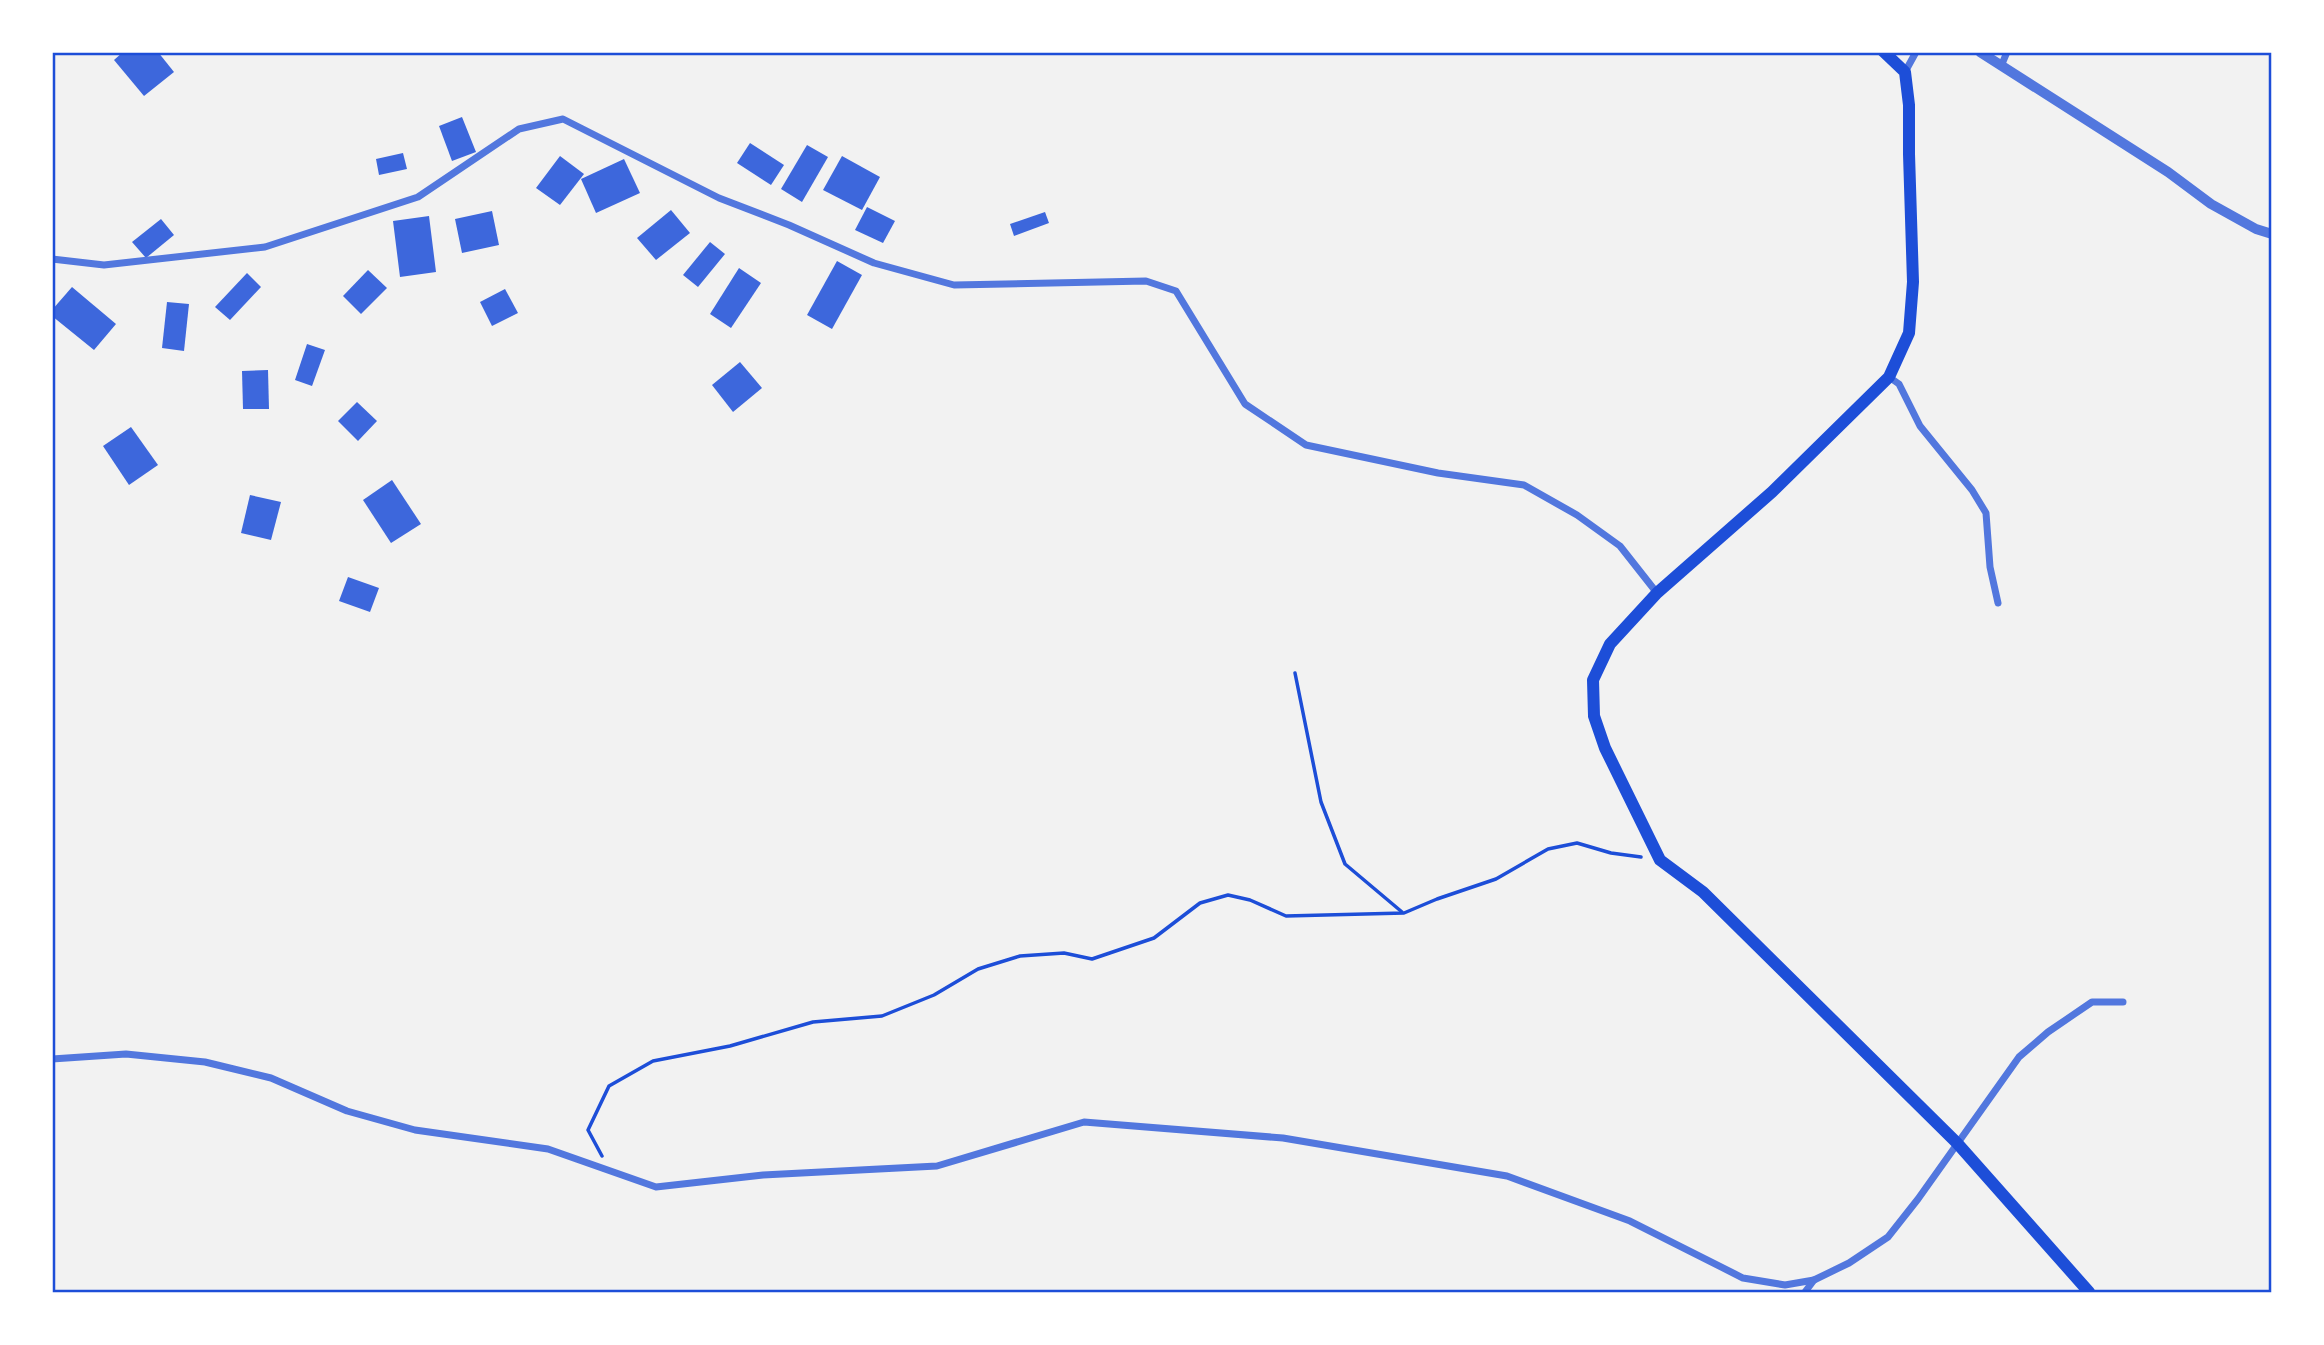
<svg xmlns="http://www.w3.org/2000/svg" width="2324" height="1345" viewBox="0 0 2324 1345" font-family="'PT Sans',sans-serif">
<rect width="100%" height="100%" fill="#f2f2f2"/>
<g fill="#3d67dc">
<polygon points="123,52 158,52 174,72 144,96 114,60"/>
<polygon points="462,117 476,152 452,161 439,126"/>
<polygon points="750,143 784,165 771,185 737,163"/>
<polygon points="807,145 828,157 802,202 781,189"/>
<polygon points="403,153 407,169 379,175 376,159"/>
<polygon points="560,156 584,174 560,205 536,188"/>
<polygon points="842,156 880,177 862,210 823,190"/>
<polygon points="624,159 640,193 596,213 581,179"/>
<polygon points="867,207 895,221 883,243 855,230"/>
<polygon points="671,210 690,233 656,260 637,238"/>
<polygon points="492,211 499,245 462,253 455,219"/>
<polygon points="1045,212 1049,223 1014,236 1010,224"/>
<polygon points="429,216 436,272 400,277 393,221"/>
<polygon points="161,219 174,235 146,258 132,242"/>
<polygon points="710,242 725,254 698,287 683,275"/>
<polygon points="837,261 862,275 832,329 807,315"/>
<polygon points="739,268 761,283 731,328 710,314"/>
<polygon points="368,270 387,288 361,314 343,296"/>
<polygon points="247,273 261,287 230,320 215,307"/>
<polygon points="72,287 116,324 94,350 52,316 52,310"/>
<polygon points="505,289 518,313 492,326 480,302"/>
<polygon points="167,302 189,304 184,351 162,348"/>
<polygon points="307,344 325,350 312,386 295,380"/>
<polygon points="740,362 762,388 733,412 712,385"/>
<polygon points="268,370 269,409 243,409 242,371"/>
<polygon points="357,402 377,421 358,441 338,421"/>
<polygon points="131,427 158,465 129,485 103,446"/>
<polygon points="392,480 421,524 391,543 363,500"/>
<polygon points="250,495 281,502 271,540 241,533"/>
<polygon points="348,577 379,588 370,612 339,601"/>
</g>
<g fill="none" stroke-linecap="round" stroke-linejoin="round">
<g stroke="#1d4ed8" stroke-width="3.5">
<polyline points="1295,673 1321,802 1345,864 1402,912"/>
<polyline points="602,1156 588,1130 609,1086 653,1061 730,1046 813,1022 882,1016 934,995 978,969 1020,956 1064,953 1092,959 1154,938 1200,903 1228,895 1250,900 1286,916 1404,913 1437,899 1496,879 1548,849 1577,843 1611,853 1641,857"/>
</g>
<g stroke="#5277de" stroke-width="7">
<polyline points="2002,64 2007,52"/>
<polyline points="1905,72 1916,52"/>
<polyline points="52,259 104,265 265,247 418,197 519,129 563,119 719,198 789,225 874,263 954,285 1146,281 1176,291 1245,404 1306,445 1438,473 1524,485 1577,515 1620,546 1657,593"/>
<polyline points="1889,377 1899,384 1920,426 1972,490 1986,513 1990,567 1998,603"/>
<polyline points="52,1059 126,1054 205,1062 271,1078 347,1111 415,1130 548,1149 656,1187 763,1175 937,1166 1084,1122 1283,1138 1507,1176 1630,1221 1743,1278 1785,1285 1814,1280"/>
<polyline points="1805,1292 1814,1280 1849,1263 1888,1237 1918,1199 2019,1057 2048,1032 2092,1002 2123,1002"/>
</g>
<polyline stroke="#5277de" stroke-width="10" points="1980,52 2168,172 2211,204 2256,229 2272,234"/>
<polyline stroke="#1d4ed8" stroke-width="12" points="1884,52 1905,72 1909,105 1909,154 1913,282 1909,333 1889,377 1772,492 1657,593 1610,644 1593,680 1594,716 1605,748 1660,860 1703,892 1957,1143 2089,1292"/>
</g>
<rect width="2324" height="1345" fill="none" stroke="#ffffff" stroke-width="108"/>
<rect x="54" y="54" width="2216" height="1237" fill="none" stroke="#1d4ed8" stroke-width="2.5"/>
</svg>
